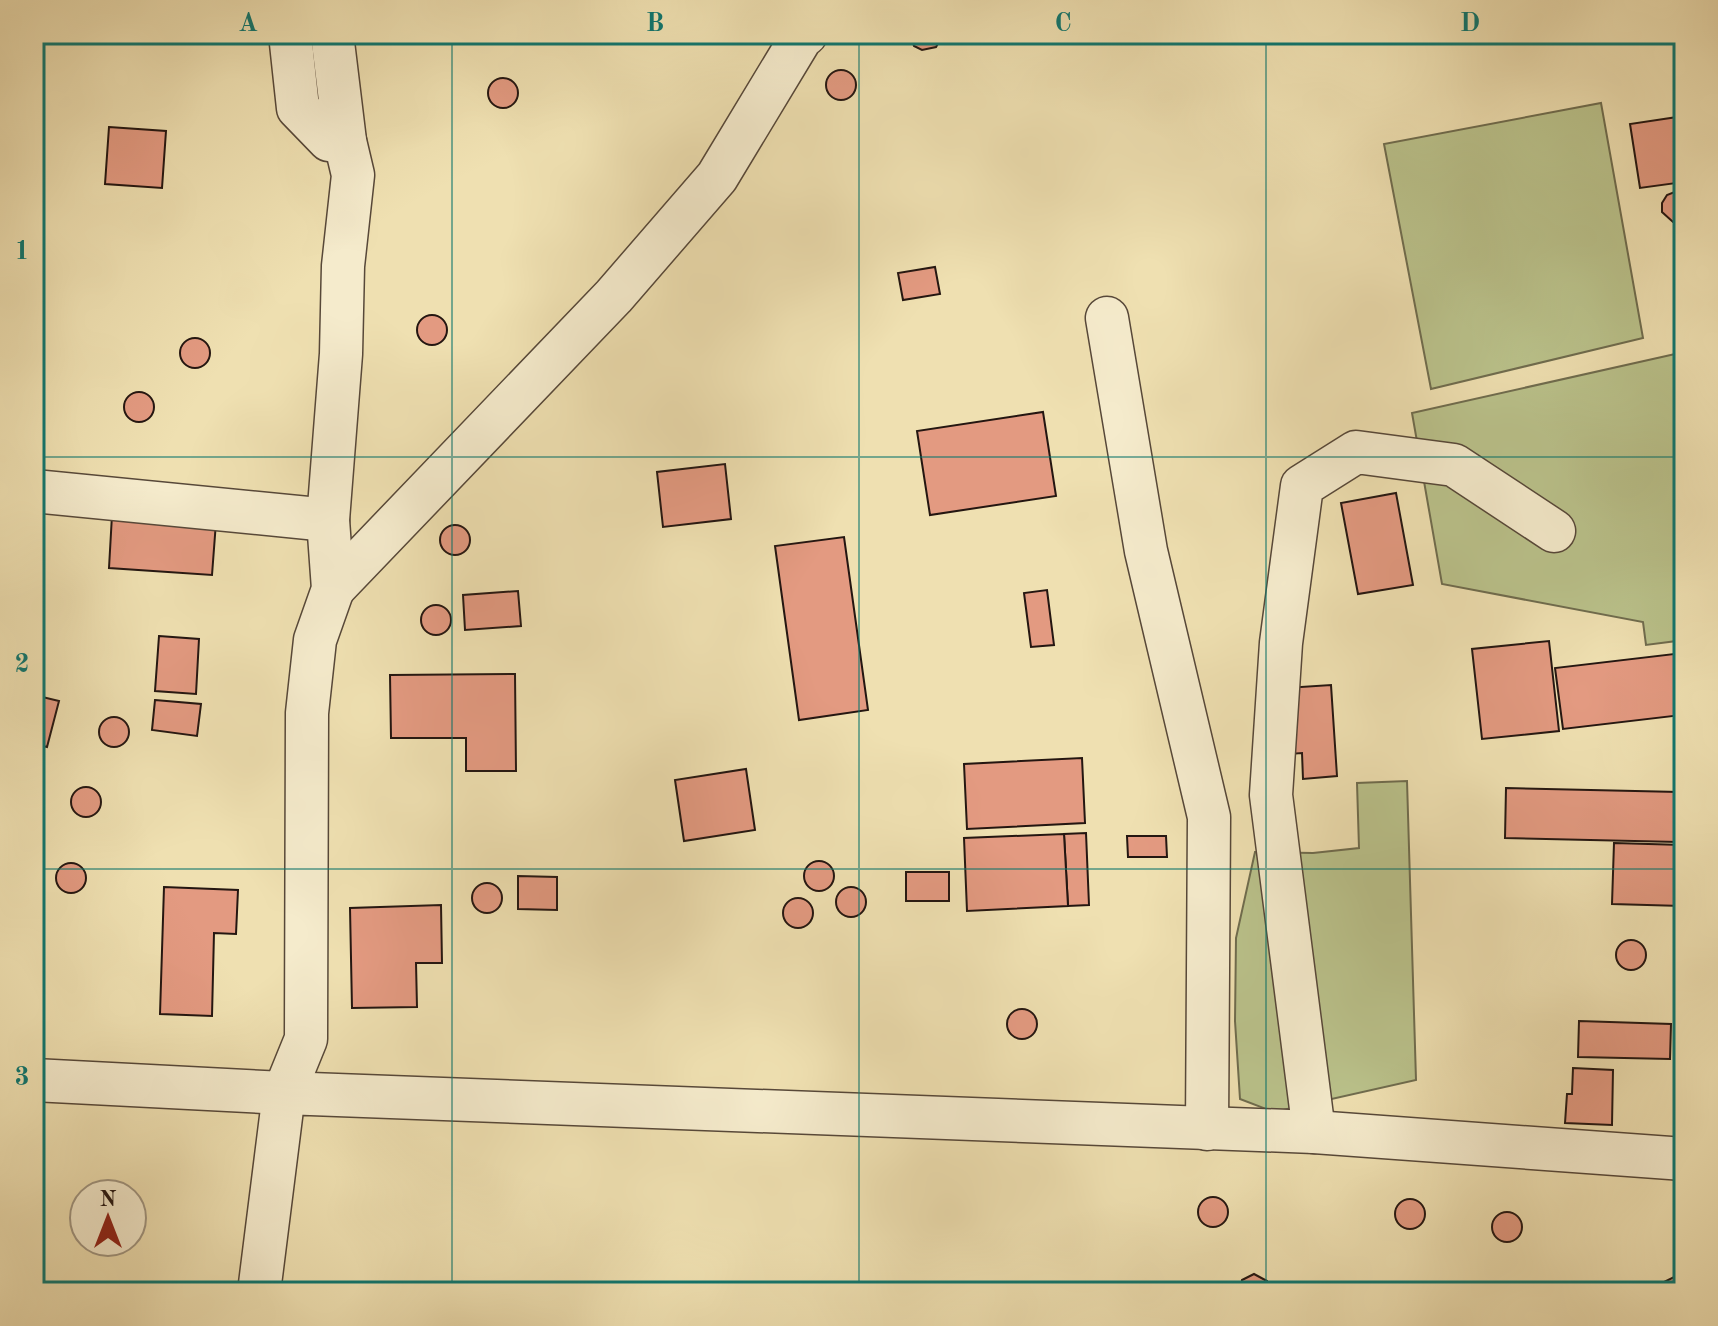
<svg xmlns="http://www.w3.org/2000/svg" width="1718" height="1326" viewBox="0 0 1718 1326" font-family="'Old Standard TT',serif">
<rect width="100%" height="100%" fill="#efe0b1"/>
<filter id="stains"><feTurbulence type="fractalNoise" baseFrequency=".0025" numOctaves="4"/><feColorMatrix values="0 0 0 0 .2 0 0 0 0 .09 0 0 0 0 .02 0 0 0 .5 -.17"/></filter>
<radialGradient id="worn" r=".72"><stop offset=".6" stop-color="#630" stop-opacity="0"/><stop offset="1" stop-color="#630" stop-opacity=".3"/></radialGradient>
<g fill="#bac28b" stroke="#6f6c4e" stroke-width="2">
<polygon points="1601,103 1643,338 1431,389 1384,144"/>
<polygon points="1684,352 1684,640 1646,645 1643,622 1442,584 1412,413"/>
<polygon points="1407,781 1416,1080 1274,1112 1240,1099 1235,1021 1236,938 1255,852 1313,853 1359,848 1357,783"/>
</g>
<g fill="#e39a81" stroke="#241611" stroke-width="2">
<polygon points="910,34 940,34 941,38 936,47 922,50 914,46"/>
<circle cx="841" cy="85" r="15"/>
<circle cx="503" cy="93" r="15"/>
<polygon points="1684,116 1684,182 1640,188 1630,124"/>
<polygon points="109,127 166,131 162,188 105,184"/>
<polygon points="1677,191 1684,194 1684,220 1673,222 1662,212 1662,203 1667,195"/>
<polygon points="935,267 940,294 903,300 898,273"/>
<circle cx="432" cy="330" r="15"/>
<circle cx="195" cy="353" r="15"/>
<circle cx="139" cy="407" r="15"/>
<polygon points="1043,412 1056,496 930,515 917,431"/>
<polygon points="725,464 731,519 663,527 657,472"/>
<polygon points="1396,493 1413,585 1358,594 1341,503"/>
<polygon points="112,515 216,522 212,575 109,568"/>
<circle cx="455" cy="540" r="15"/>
<polygon points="844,537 868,710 799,720 775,546"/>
<polygon points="1047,590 1054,645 1031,647 1024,593"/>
<polygon points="518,591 521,626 465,630 463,595"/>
<circle cx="436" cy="620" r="15"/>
<polygon points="159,636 199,639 196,694 155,691"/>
<polygon points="1549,641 1559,731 1482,739 1472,649"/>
<polygon points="1674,654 1682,715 1563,729 1555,668"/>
<polygon points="515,674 516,771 466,771 466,738 391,738 390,675"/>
<polygon points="1331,685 1337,776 1303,779 1302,753 1275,755 1270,689"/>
<polygon points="34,695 59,701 47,747 34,744"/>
<polygon points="155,700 201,704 197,736 152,730"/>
<circle cx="114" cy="732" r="15"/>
<polygon points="1082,758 1085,823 967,829 964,764"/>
<polygon points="746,769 755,830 684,841 675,780"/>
<circle cx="86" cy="802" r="15"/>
<polygon points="1506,788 1679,792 1678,842 1505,838"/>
<polygon points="1086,833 1089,905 1068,906 1064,834"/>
<polygon points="1064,834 1068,906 967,911 964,838"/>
<polygon points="1127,836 1166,836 1167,857 1128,857"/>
<polygon points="1614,843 1683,845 1682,906 1612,904"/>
<circle cx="819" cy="876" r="15"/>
<circle cx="71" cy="878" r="15"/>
<rect x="906" y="872" width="43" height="29"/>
<polygon points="518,876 557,877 557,910 518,909"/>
<circle cx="487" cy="898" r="15"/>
<circle cx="851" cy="902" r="15"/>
<polygon points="164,887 238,890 236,934 214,933 212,1016 160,1014"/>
<circle cx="798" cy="913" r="15"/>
<polygon points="441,905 442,963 416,963 417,1007 352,1008 350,908"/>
<circle cx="1631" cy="955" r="15"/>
<circle cx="1022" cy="1024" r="15"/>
<polygon points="1579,1021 1671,1024 1670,1059 1578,1057"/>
<polygon points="1573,1068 1613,1070 1612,1125 1565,1123 1567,1094 1572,1094"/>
<circle cx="1213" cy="1212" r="15"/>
<circle cx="1410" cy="1214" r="15"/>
<circle cx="1507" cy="1227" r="15"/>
<polygon points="1254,1274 1267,1281 1269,1292 1240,1292 1242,1280"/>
<polygon points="1674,1277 1684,1280 1684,1292 1659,1292 1662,1283"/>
</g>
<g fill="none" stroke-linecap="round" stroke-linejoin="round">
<defs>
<g id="minor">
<polyline points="290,34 298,108 329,140 345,141"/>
<polyline points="1107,318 1146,551 1209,817 1207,1129"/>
<polyline points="34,491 328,520"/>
<polyline points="333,589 614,296 717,177 801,38 806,34"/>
<polyline points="34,1080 284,1093 306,1039 307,713 315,640 333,589 328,520 341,354 343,266 353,175 345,141 332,34"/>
<polyline points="1314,1132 1271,795 1281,643 1302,486 1356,452 1454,465 1554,531"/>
<polyline points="259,1292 284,1093 1314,1132 1684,1159"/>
</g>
</defs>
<use href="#minor" stroke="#574839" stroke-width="45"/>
<use href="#minor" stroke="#f5ebcc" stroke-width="42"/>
</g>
<path fill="none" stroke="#0f766e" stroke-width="2" stroke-opacity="0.55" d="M452,34V1292M859,34V1292M1266,34V1292M34,457H1684M34,869H1684"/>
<rect width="1718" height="1326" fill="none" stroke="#efe0b1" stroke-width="88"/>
<g transform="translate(108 1218)"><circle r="38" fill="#f5ebcc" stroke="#a19681" stroke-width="2"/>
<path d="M0-6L14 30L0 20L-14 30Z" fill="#8f2418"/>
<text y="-12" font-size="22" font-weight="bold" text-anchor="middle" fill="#241611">N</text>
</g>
<rect x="44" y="44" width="1630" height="1238" fill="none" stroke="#0f766e" stroke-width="3"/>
<g font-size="26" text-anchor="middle" font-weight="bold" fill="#0f766e">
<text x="248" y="31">A</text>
<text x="655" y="31">B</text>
<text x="1063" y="31">C</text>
<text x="1470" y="31">D</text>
<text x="22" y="259">1</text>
<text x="22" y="672">2</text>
<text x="22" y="1085">3</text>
</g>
<rect width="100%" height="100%" filter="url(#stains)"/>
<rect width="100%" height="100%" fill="url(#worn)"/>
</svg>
